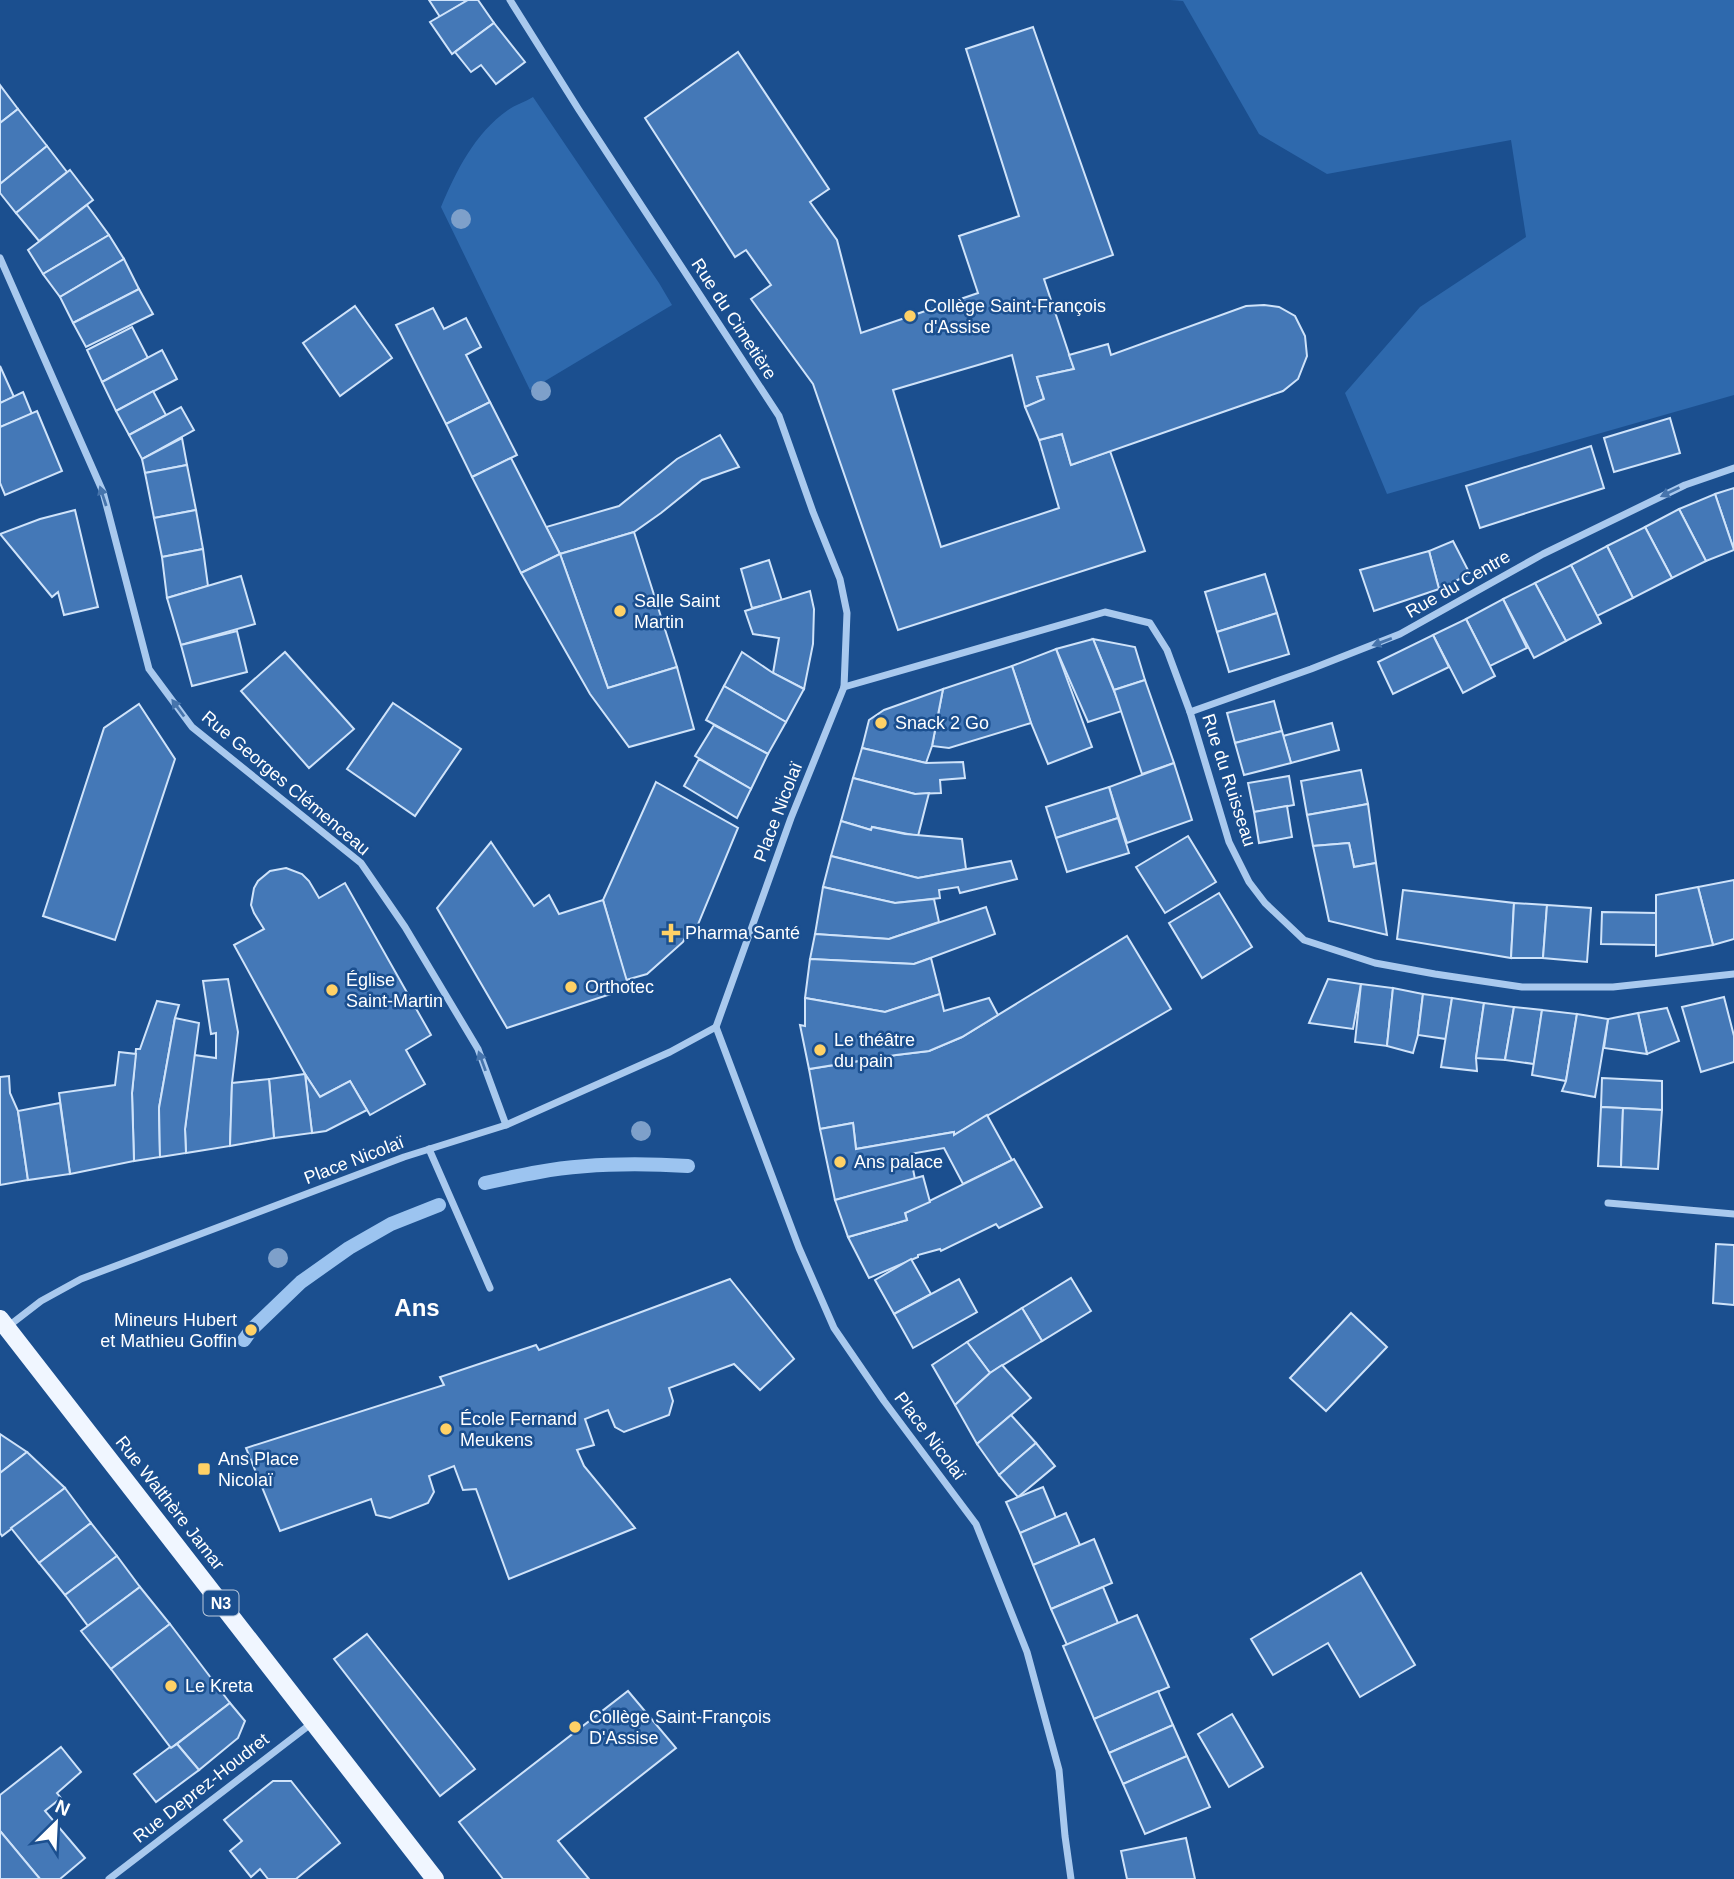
<svg xmlns="http://www.w3.org/2000/svg" width="1734" height="1879" viewBox="0 0 1734 1879" font-family="Arial,sans-serif">
<rect width="100%" height="100%" fill="#1b4f8f"/>
<g fill="#2e69ad">
<polygon points="1170,0 1734,0 1734,395 1387,494 1345,393 1420,307 1526,237 1511,140 1327,174 1259,134 1183,1"/>
<path d="M533,97L659,283L672,305L530,390L441,207C456,171 475,133 508,110C515,105 525,102 533,97Z"/>
</g>
<g fill="none" stroke-linecap="round" stroke-linejoin="round">
<g stroke="#9cc4f0" stroke-width="14">
<path d="M485,1183C503,1179 521,1175 539,1172C588,1163 638,1163 688,1166"/>
<polyline points="244,1340 251,1330 301,1282 349,1248 391,1224 439,1205"/>
</g>
</g>
<g fill="#4478b7" stroke="#cfe3fa" stroke-width="2">
<polygon points="429,0 468,0 440,17"/>
<polygon points="468,0 478,0 494,23 452,54 430,22"/>
<polygon points="494,23 525,62 496,84 481,65 471,72 455,52"/>
<polygon points="1033,27 1113,255 1044,279 1074,369 1037,377 1044,399 1025,407 1012,355 893,390 941,547 1059,508 1039,440 1062,434 1071,465 1110,451 1145,551 898,630 813,384 751,299 771,285 746,250 735,257 645,118 738,52 829,189 810,202 837,240 861,333 978,293 959,236 1019,216 966,49"/>
<polygon points="0,85 18,109 0,123"/>
<polygon points="18,109 47,146 0,184 0,123"/>
<polygon points="47,146 67,172 16,213 0,193 0,184"/>
<polygon points="70,170 93,200 39,241 16,213"/>
<polygon points="87,205 109,235 43,274 28,250"/>
<polygon points="109,235 124,259 60,297 43,274"/>
<polygon points="124,259 139,289 73,323 60,297"/>
<polygon points="139,289 153,314 86,347 73,323"/>
<polygon points="1264,305 1279,307 1295,316 1305,336 1307,356 1298,379 1283,391 1071,465 1062,434 1039,440 1025,407 1044,399 1037,377 1074,369 1069,355 1108,344 1111,355 1246,306"/>
<polygon points="355,306 392,358 340,396 303,343"/>
<polygon points="433,308 444,329 466,318 481,347 466,355 490,402 446,424 396,325"/>
<polygon points="132,327 148,358 102,382 87,350"/>
<polygon points="162,350 177,379 116,411 102,382"/>
<polygon points="0,366 14,397 0,403"/>
<polygon points="153,391 166,415 129,435 116,411"/>
<polygon points="23,392 32,414 0,427 0,403"/>
<polygon points="490,402 517,455 472,477 446,424"/>
<polygon points="181,407 194,430 142,459 129,435"/>
<polygon points="37,411 62,471 5,495 0,483 0,427"/>
<polygon points="1670,418 1680,453 1614,472 1604,438"/>
<polygon points="720,435 739,467 702,480 661,513 634,532 560,554 546,527 619,506 677,459"/>
<polygon points="182,438 187,465 145,473 142,459"/>
<polygon points="1591,446 1604,488 1480,528 1466,486"/>
<polygon points="511,458 560,554 521,573 472,477"/>
<polygon points="187,465 196,510 154,518 145,473"/>
<polygon points="1734,488 1734,550 1715,494"/>
<polygon points="1715,494 1734,550 1706,561 1679,509"/>
<polygon points="1679,509 1706,561 1672,578 1645,527"/>
<polygon points="75,510 98,607 64,615 58,592 52,597 0,534 40,519"/>
<polygon points="196,510 203,549 162,557 154,518"/>
<polygon points="1645,527 1672,578 1633,598 1607,546"/>
<polygon points="634,532 677,667 608,688 560,554"/>
<polygon points="1453,541 1470,574 1439,589 1429,551"/>
<polygon points="1607,546 1633,598 1597,616 1571,565"/>
<polygon points="203,549 208,586 167,598 162,557"/>
<polygon points="1429,551 1439,589 1374,611 1360,570"/>
<polygon points="560,554 608,688 677,667 694,729 629,747 590,694 521,573"/>
<polygon points="769,560 782,601 752,608 741,569"/>
<polygon points="1571,565 1601,623 1566,641 1535,583"/>
<polygon points="1265,574 1277,613 1217,632 1205,592"/>
<polygon points="241,576 255,624 181,645 167,598"/>
<polygon points="1535,583 1566,641 1534,658 1503,599"/>
<polygon points="810,591 814,609 813,644 804,689 773,673 779,638 753,634 745,611"/>
<polygon points="1503,599 1527,648 1490,666 1466,619"/>
<polygon points="1277,613 1289,654 1229,672 1217,632"/>
<polygon points="1466,619 1495,676 1463,693 1433,635"/>
<polygon points="237,631 247,672 192,686 181,645"/>
<polygon points="1433,635 1449,667 1393,694 1378,662"/>
<polygon points="1093,639 1135,647 1145,680 1114,690"/>
<polygon points="1093,639 1122,711 1088,722 1056,649"/>
<polygon points="1056,649 1092,747 1048,764 1031,723 1012,666"/>
<polygon points="285,652 354,729 309,768 241,691"/>
<polygon points="742,652 773,673 804,689 786,722 724,686"/>
<polygon points="1012,666 1031,723 949,748 932,746 943,689"/>
<polygon points="1145,680 1174,763 1142,774 1114,690"/>
<polygon points="724,686 786,722 768,754 706,720"/>
<polygon points="943,689 932,746 926,763 862,748 869,720 884,710"/>
<polygon points="1274,701 1282,731 1235,743 1227,713"/>
<polygon points="393,703 461,749 415,816 347,769"/>
<polygon points="139,704 175,759 115,940 43,916 104,728"/>
<polygon points="1332,723 1339,750 1291,763 1283,736"/>
<polygon points="714,725 768,754 751,789 695,756"/>
<polygon points="1282,731 1291,763 1244,775 1235,743"/>
<polygon points="862,748 926,763 963,762 965,778 940,780 941,793 915,794 853,778"/>
<polygon points="699,759 751,789 737,818 684,786"/>
<polygon points="1174,763 1192,820 1127,843 1109,787"/>
<polygon points="1361,770 1368,804 1307,815 1301,781"/>
<polygon points="1289,776 1294,805 1254,812 1248,783"/>
<polygon points="853,778 915,794 929,793 918,836 872,827 871,830 841,821"/>
<polygon points="656,782 738,828 697,927 691,926 683,942 647,974 626,980 603,900"/>
<polygon points="1109,787 1118,818 1056,838 1046,807"/>
<polygon points="1368,804 1376,863 1354,867 1349,843 1313,846 1307,815"/>
<polygon points="1287,806 1292,837 1259,843 1254,812"/>
<polygon points="1118,818 1129,853 1067,872 1056,838"/>
<polygon points="841,821 871,830 872,827 905,834 962,839 966,869 918,878 831,856"/>
<polygon points="1188,836 1216,882 1165,913 1136,867"/>
<polygon points="491,842 534,906 549,895 559,914 603,900 629,988 507,1028 437,908"/>
<polygon points="1349,843 1354,867 1376,863 1387,935 1329,921 1313,846"/>
<polygon points="831,856 918,878 1011,861 1017,879 960,893 958,887 939,890 940,898 895,903 823,887"/>
<polygon points="286,868 302,874 309,881 319,898 345,883 431,1035 406,1050 425,1084 370,1115 350,1081 320,1097 305,1074 234,945 264,929 254,913 251,905 254,888 258,881 270,871"/>
<polygon points="1734,880 1734,939 1713,945 1698,887"/>
<polygon points="823,887 895,903 934,899 939,922 889,939 815,934"/>
<polygon points="1698,887 1713,945 1656,956 1656,895"/>
<polygon points="1403,890 1514,903 1511,958 1397,939"/>
<polygon points="1219,893 1252,947 1202,978 1169,923"/>
<polygon points="1514,903 1547,905 1543,958 1511,958"/>
<polygon points="1547,905 1591,908 1587,962 1543,958"/>
<polygon points="986,907 995,934 914,964 810,959 815,934 889,939"/>
<polygon points="1602,912 1656,913 1656,945 1601,944"/>
<polygon points="1127,936 1171,1009 954,1135 954,1132 856,1149 853,1123 820,1129 809,1069 896,1055 929,1051 962,1037"/>
<polygon points="931,958 940,994 885,1012 805,998 810,959 914,964"/>
<polygon points="228,979 238,1032 232,1083 230,1146 186,1153 185,1129 194,1055 216,1058 216,1033 211,1034 203,981"/>
<polygon points="1328,979 1361,984 1353,1029 1309,1023"/>
<polygon points="1361,984 1393,988 1387,1046 1355,1042"/>
<polygon points="1393,988 1423,994 1418,1035 1413,1053 1387,1046"/>
<polygon points="940,994 944,1011 989,998 998,1015 962,1037 929,1051 896,1055 809,1069 800,1025 805,1026 805,998 885,1012"/>
<polygon points="1423,994 1452,998 1446,1039 1418,1035"/>
<polygon points="1724,997 1734,1036 1734,1062 1701,1072 1682,1007"/>
<polygon points="1452,998 1484,1003 1476,1058 1477,1071 1441,1067"/>
<polygon points="157,1001 179,1005 175,1018 159,1108 160,1157 134,1161 132,1093 136,1049 140,1049"/>
<polygon points="1484,1003 1514,1007 1505,1060 1476,1058"/>
<polygon points="1514,1007 1542,1010 1534,1064 1505,1060"/>
<polygon points="1667,1008 1679,1041 1647,1054 1638,1013"/>
<polygon points="1542,1010 1577,1014 1566,1081 1532,1075"/>
<polygon points="1638,1013 1647,1054 1604,1048 1608,1019"/>
<polygon points="1577,1014 1608,1019 1595,1097 1562,1091 1566,1081"/>
<polygon points="175,1018 199,1023 185,1129 186,1153 160,1157 159,1108"/>
<polygon points="119,1052 136,1054 132,1093 134,1161 70,1174 59,1093 115,1085"/>
<polygon points="305,1074 320,1097 350,1081 367,1110 326,1131 312,1133"/>
<polygon points="305,1074 312,1133 274,1138 269,1079"/>
<polygon points="9,1076 10,1093 18,1111 28,1180 0,1185 0,1077"/>
<polygon points="1602,1078 1662,1081 1662,1110 1601,1107"/>
<polygon points="269,1079 274,1138 230,1146 232,1083"/>
<polygon points="60,1103 70,1174 28,1180 18,1111"/>
<polygon points="1601,1107 1623,1108 1621,1167 1598,1166"/>
<polygon points="1623,1108 1662,1110 1658,1169 1621,1167"/>
<polygon points="987,1115 1012,1160 963,1184 944,1148 910,1154 915,1179 835,1200 820,1129 853,1123 856,1149 954,1132 954,1135"/>
<polygon points="1014,1159 1042,1207 999,1228 996,1224 941,1251 940,1249 918,1255 918,1257 869,1278 848,1237 907,1220 905,1213"/>
<polygon points="923,1176 930,1202 905,1213 907,1220 848,1237 835,1200"/>
<polygon points="1716,1244 1734,1245 1734,1305 1713,1303"/>
<polygon points="911,1259 931,1294 894,1314 875,1280"/>
<polygon points="1071,1278 1091,1311 1042,1341 1022,1308"/>
<polygon points="730,1279 794,1359 760,1390 734,1364 669,1388 673,1401 669,1415 624,1432 615,1427 608,1410 585,1419 594,1445 577,1450 584,1466 635,1528 509,1579 476,1489 463,1490 454,1466 429,1476 434,1492 428,1503 390,1518 376,1515 371,1499 280,1531 246,1448 444,1385 440,1377 536,1345 539,1350"/>
<polygon points="959,1279 977,1312 913,1348 894,1314"/>
<polygon points="1022,1308 1042,1341 990,1373 967,1342"/>
<polygon points="1351,1313 1387,1347 1326,1411 1290,1378"/>
<polygon points="967,1342 990,1373 955,1405 932,1365"/>
<polygon points="1002,1365 1031,1398 977,1444 955,1405 990,1373"/>
<polygon points="1011,1415 1036,1443 999,1475 977,1444"/>
<polygon points="0,1434 27,1452 0,1473"/>
<polygon points="1036,1443 1055,1466 1018,1497 999,1475"/>
<polygon points="27,1452 65,1488 2,1536 0,1533 0,1473"/>
<polygon points="1043,1487 1056,1518 1020,1533 1006,1502"/>
<polygon points="65,1488 91,1523 39,1563 11,1528"/>
<polygon points="1066,1513 1080,1545 1033,1565 1020,1533"/>
<polygon points="91,1523 117,1556 65,1595 39,1563"/>
<polygon points="1094,1539 1112,1583 1051,1609 1033,1565"/>
<polygon points="117,1556 140,1587 88,1626 65,1595"/>
<polygon points="1361,1573 1415,1665 1360,1697 1328,1643 1273,1675 1251,1639"/>
<polygon points="140,1587 170,1624 111,1669 81,1631"/>
<polygon points="1103,1587 1118,1623 1067,1645 1051,1609"/>
<polygon points="1137,1615 1169,1687 1094,1719 1063,1646"/>
<polygon points="170,1624 230,1703 171,1748 111,1669"/>
<polygon points="367,1634 475,1769 440,1796 334,1659"/>
<polygon points="628,1691 676,1748 558,1841 589,1879 503,1879 459,1822"/>
<polygon points="1158,1691 1173,1725 1109,1753 1094,1719"/>
<polygon points="230,1703 245,1721 238,1738 199,1770 177,1744"/>
<polygon points="1232,1714 1263,1767 1229,1787 1198,1734"/>
<polygon points="1173,1725 1187,1756 1123,1784 1109,1753"/>
<polygon points="177,1744 199,1770 156,1802 134,1774 170,1747 171,1748"/>
<polygon points="61,1747 81,1772 57,1793 61,1798 45,1811 85,1858 60,1879 40,1879 0,1831 0,1795"/>
<polygon points="1187,1756 1210,1807 1145,1834 1123,1784"/>
<polygon points="273,1781 291,1781 340,1843 296,1879 268,1879 260,1869 251,1877 230,1851 242,1841 224,1820"/>
<polygon points="0,1831 40,1879 0,1879"/>
<polygon points="1186,1838 1195,1879 1127,1879 1121,1851"/>
</g>
<g fill="none" stroke-linecap="round" stroke-linejoin="round">
<g stroke="#a9c9ee" stroke-width="7">
<polyline points="510,0 579,110 779,416 813,512 840,579 847,613 844,687 791,818 716,1027 799,1248 834,1328 884,1401 976,1524 1027,1652 1059,1770 1065,1836 1071,1879"/>
<polyline points="0,258 103,492 149,669 192,727 361,863 405,927 478,1049 506,1125"/>
<polyline points="844,687 1105,612 1150,623 1167,650 1190,712 1229,842 1249,882 1265,903 1304,940 1375,963 1435,974 1522,987 1613,987 1734,974"/>
<polyline points="1190,712 1311,669 1400,634 1543,554 1685,485 1734,468"/>
<polyline points="429,1149 490,1288"/>
<polyline points="1608,1203 1734,1214"/>
<polyline points="6,1328 41,1301 81,1279 404,1157 506,1125 670,1052 716,1027"/>
<polyline points="109,1879 312,1723"/>
</g>
<polyline stroke="#f0f6ff" stroke-width="18" points="0,1319 435,1879"/>
</g>
<g fill="#7ea0ca">
<circle cx="461" cy="219" r="10"/>
<circle cx="541" cy="391" r="10"/>
<circle cx="641" cy="1131" r="10"/>
<circle cx="278" cy="1258" r="10"/>
</g>
<defs><path id="oneway-solid" d="M-6-.8H1V-3.2L6.5 0L1 3.2V.8H-6Z" transform="scale(1.75)"/></defs>
<g fill="#4674ac">
<use href="#oneway-solid" transform="translate(1670 492) rotate(154)"/>
<use href="#oneway-solid" transform="translate(103 496) rotate(-108)"/>
<use href="#oneway-solid" transform="translate(1382 642) rotate(159)"/>
<use href="#oneway-solid" transform="translate(178 708) rotate(-126)"/>
<use href="#oneway-solid" transform="translate(482 1061) rotate(-110)"/>
</g>
<g fill="#ffd166" stroke="#1b4f8f" stroke-width="2.5">
<circle cx="910" cy="316" r="7"/>
<circle cx="620" cy="611" r="7"/>
<circle cx="881" cy="723" r="7"/>
<path d="M667.5 922.5h7v7h7v7h-7v7h-7v-7h-7v-7h7z"/>
<circle cx="571" cy="987" r="7"/>
<circle cx="332" cy="990" r="7"/>
<circle cx="820" cy="1050" r="7"/>
<circle cx="840" cy="1162" r="7"/>
<circle cx="251" cy="1330" r="7"/>
<circle cx="446" cy="1429" r="7"/>
<rect x="197" y="1462" width="14" height="14" rx="3.5"/>
<circle cx="171" cy="1686" r="7"/>
<circle cx="575" cy="1727" r="7"/>
</g>
<g text-anchor="middle" stroke-width="5" stroke-linejoin="round" paint-order="stroke">
<rect fill="#1b4f8f" stroke="#bbcadd" stroke-width="2" x="203.5" y="1590.5" width="35" height="25" rx="5"/>
<g font-size="16" font-weight="bold" fill="#fff">
<text x="221" y="1609">N3</text>
</g>
<g font-size="18" fill="#fff" stroke="#1b4f8f" text-anchor="start">
<text x="924" y="312">Collège Saint-François<tspan x="924" dy="21">d'Assise</tspan></text>
<text x="634" y="607">Salle Saint<tspan x="634" dy="21">Martin</tspan></text>
<text x="895" y="729">Snack 2 Go</text>
<text x="685" y="939">Pharma Santé</text>
<text x="346" y="986">Église<tspan x="346" dy="21">Saint-Martin</tspan></text>
<text x="585" y="993">Orthotec</text>
<text x="834" y="1046">Le théâtre<tspan x="834" dy="21">du pain</tspan></text>
<text x="854" y="1168">Ans palace</text>
<text x="237" y="1326" text-anchor="end">Mineurs Hubert<tspan x="237" dy="21">et Mathieu Goffin</tspan></text>
<text x="460" y="1425">École Fernand<tspan x="460" dy="21">Meukens</tspan></text>
<text x="218" y="1465">Ans Place<tspan x="218" dy="21">Nicolaï</tspan></text>
<text x="185" y="1692">Le Kreta</text>
<text x="589" y="1723">Collège Saint-François<tspan x="589" dy="21">D'Assise</tspan></text>
</g>
<g font-size="18" fill="#fff" stroke="#1b4f8f">
<text transform="translate(734 319) rotate(57)" y="6">Rue du Cimetière</text>
<text transform="translate(1458 584) rotate(-30)" y="6">Rue du Centre</text>
<text transform="translate(1229 780) rotate(72)" y="6">Rue du Ruisseau</text>
<text transform="translate(286 783) rotate(40)" y="6">Rue Georges Clémenceau</text>
<text transform="translate(778 812) rotate(-69)" y="6">Place Nicolaï</text>
<text transform="translate(354 1160) rotate(-21)" y="6">Place Nicolaï</text>
<text transform="translate(930 1436) rotate(53)" y="6">Place Nicolaï</text>
<text transform="translate(170 1503) rotate(52)" y="6">Rue Walthère Jamar</text>
<text transform="translate(201 1788) rotate(-38)" y="6">Rue Deprez-Houdret</text>
</g>
<g font-size="24" font-weight="bold" fill="#fff" stroke="#1b4f8f">
<text x="417" y="1316">Ans</text>
</g>
</g>
<g transform="translate(56 1823) rotate(24)" stroke="#1b4f8f" stroke-width="5" paint-order="stroke">
<path d="M0-5L12 26L0 18L-12 26Z" fill="#ffffff"/>
<text y="-10" font-size="19" font-weight="bold" text-anchor="middle" fill="#ffffff">N</text>
</g>
</svg>
